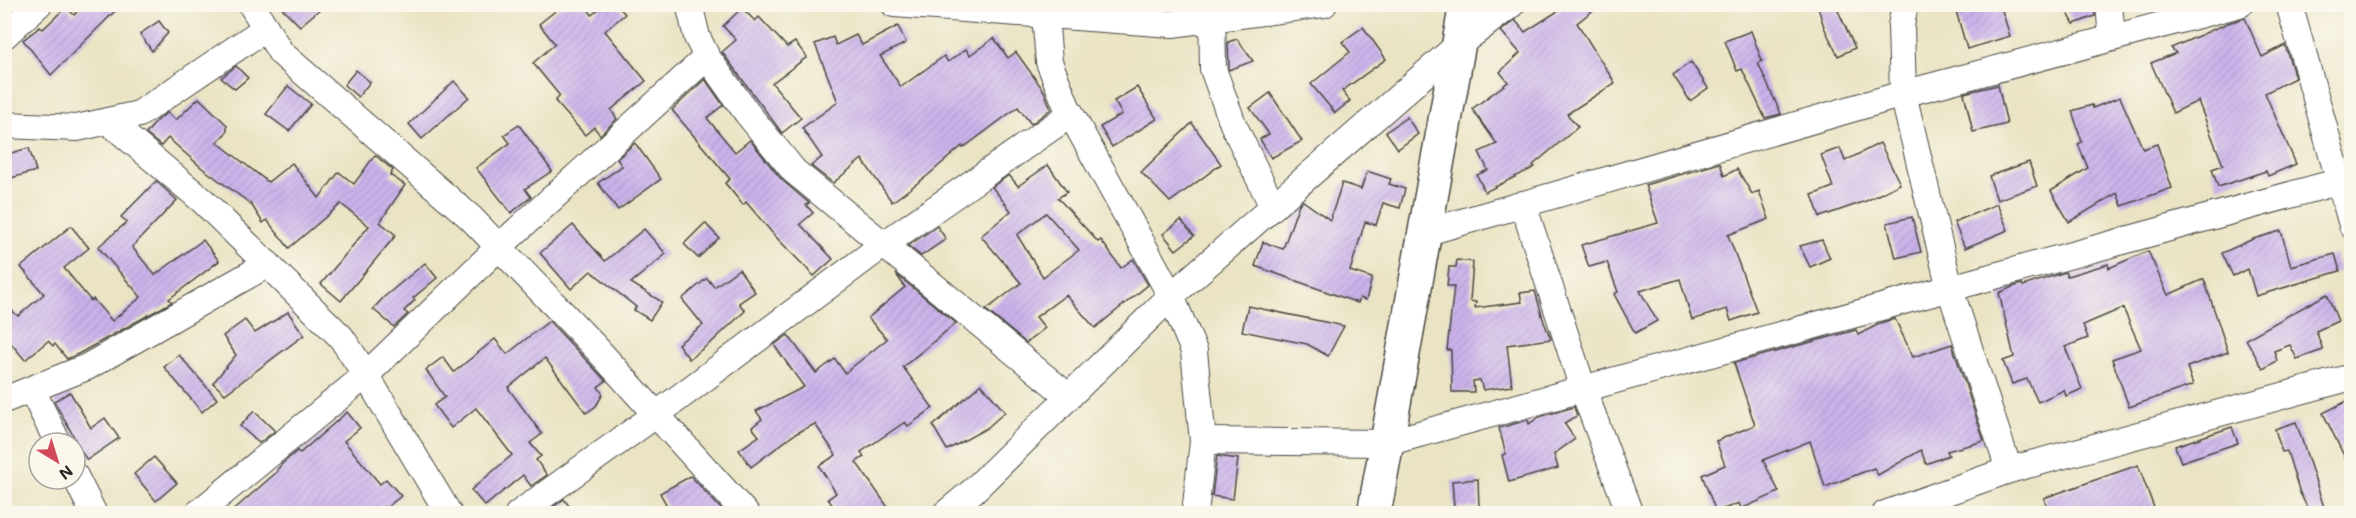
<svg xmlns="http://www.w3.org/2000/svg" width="2356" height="518" viewBox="0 0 2356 518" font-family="Mali,sans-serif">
<defs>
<pattern id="building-hatch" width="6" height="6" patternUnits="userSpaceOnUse" patternTransform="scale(1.5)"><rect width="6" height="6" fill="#cbb2eb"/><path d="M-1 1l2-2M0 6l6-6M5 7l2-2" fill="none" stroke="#ae99ca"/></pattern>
</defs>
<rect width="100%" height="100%" fill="#fbf7ec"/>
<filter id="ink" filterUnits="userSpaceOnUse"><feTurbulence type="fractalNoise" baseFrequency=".0167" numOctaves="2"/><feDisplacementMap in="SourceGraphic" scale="12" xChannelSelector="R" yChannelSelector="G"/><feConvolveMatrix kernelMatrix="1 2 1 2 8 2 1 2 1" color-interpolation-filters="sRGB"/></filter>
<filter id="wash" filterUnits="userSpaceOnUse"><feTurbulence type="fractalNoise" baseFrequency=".008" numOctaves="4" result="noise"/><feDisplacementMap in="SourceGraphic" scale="24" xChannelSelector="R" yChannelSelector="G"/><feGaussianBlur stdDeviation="1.35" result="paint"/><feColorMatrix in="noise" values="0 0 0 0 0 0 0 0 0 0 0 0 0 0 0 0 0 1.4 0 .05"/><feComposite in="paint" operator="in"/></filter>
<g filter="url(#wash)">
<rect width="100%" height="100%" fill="#eae4c4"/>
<g id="blocks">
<g fill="url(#building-hatch)" fill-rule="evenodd">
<polygon points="84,4 122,4 51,75 23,40 40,27 43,29 66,7 74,15"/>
<polygon points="278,4 326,4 300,26"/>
<polygon points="564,4 584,4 592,15 604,4 616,4 625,14 605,31 646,81 611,110 617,119 600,135 594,127 585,135 555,101 560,96 533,63 555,44 539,24"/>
<polygon points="1569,4 1601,4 1577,23 1615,83 1567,114 1578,127 1533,165 1535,167 1485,192 1477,175 1488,170 1479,152 1497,144 1472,109 1508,82 1500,72 1520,53 1501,31 1515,20 1525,32"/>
<polygon points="1817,4 1835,4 1855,48 1838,56 1824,27"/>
<polygon points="1954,4 2000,4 2010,36 1967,49"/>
<polygon points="2063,4 2094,4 2095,16 2074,24"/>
<polygon points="742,8 755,21 759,17 787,47 795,42 807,57 772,83 801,118 782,133 722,52 736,40 723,26"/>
<polygon points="2245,18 2262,57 2285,45 2295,78 2265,93 2296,164 2268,176 2266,171 2218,187 2212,169 2223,165 2198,101 2173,113 2151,63 2176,53 2171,48 2228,23"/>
<polygon points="159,21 168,33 152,51 140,34"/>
<polygon points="898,26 906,43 880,56 901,87 944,56 948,62 966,49 970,55 994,38 1008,58 1016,52 1044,91 1051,109 1031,124 1018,107 963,148 962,146 927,176 892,202 862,159 833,183 811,166 822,157 802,128 838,102 815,44 833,37 836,45 856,35 862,45"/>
<polygon points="1363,27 1386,59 1342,91 1350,101 1335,113 1311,84 1350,52 1342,42"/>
<polygon points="1751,31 1762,61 1758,63 1781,114 1765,118 1742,69 1737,71 1725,41"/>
<polygon points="1237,39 1253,61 1229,70 1228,42"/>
<polygon points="1691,62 1708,88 1690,101 1673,75"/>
<polygon points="236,66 248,78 235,89 221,78"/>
<polygon points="356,70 370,82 358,97 344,85"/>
<polygon points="705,79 723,105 707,118 735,152 750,140 782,180 809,203 806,205 813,213 800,224 833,259 814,276 774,235 746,202 743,205 725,183 730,179 672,110"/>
<polygon points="454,81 469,97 422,139 409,124"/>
<polygon points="1998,85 2007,124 1973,132 1964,93"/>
<polygon points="288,86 311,104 289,131 266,114"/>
<polygon points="1137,87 1157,119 1112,147 1100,127 1122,114 1114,101"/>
<polygon points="1270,93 1302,141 1271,158 1260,139 1269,134 1250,108"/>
<polygon points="2120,97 2143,149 2157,144 2172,188 2122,206 2117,193 2069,222 2051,191 2088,168 2078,144 2082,142 2072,111 2092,105 2093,108"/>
<polygon points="199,98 227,125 227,132 217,142 268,182 292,163 319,198 339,172 354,184 375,155 393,170 390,175 405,185 380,222 396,235 341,301 321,284 369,226 341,204 289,248 267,220 263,223 251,204 202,168 168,138 161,146 146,134 157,120 167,113 176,120"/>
<polygon points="1407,117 1418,134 1398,149 1386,132"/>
<polygon points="1192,123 1221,164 1170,202 1141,172"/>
<polygon points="519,125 552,171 525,189 531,197 511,213 476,168 510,143 504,135"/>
<polygon points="635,143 661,179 618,210 598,183 622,166 617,159"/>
<polygon points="1880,143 1900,184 1866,201 1820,217 1812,195 1833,187 1821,155 1840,148 1845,161"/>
<polygon points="29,148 36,171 4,180 4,155"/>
<polygon points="2029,162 2037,186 1997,200 1989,176"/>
<polygon points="1720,163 1724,176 1737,169 1752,194 1759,191 1769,219 1728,235 1757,312 1731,321 1727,309 1692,320 1680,279 1640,291 1657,321 1635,333 1614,294 1618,292 1607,262 1589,267 1581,245 1658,223 1645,185"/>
<path d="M1048,165L1067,192L1058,198L1098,242L1101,240L1121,268L1133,259L1148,285L1095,328L1066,295L1036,317L1045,328L1026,343L986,310L1021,283L981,236L1011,211L992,187L1009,175L1018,186ZM1046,213L1079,250L1043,277L1017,235Z"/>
<polygon points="1367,171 1391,179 1389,184 1405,189 1400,208 1383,203 1376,225 1365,222 1350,271 1372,278 1366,300 1360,298 1358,303 1255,266 1263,242 1283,249 1299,204 1303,201 1330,220 1342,183 1361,189"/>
<polygon points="156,181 177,200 132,247 155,275 203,240 219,261 169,299 172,302 80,353 67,359 55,344 53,346 48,341 25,360 4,335 4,304 18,316 44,294 21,267 71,226 89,248 64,268 91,301 93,299 112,321 141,297 98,247 127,222 121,217"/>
<polygon points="1997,204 2008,230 1965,248 1954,222"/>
<polygon points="1912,217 1921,252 1896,258 1887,223"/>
<polygon points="1181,220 1194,236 1176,250 1163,234"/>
<polygon points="705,223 719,238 698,258 684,244"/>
<polygon points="573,225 605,261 644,229 666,254 631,283 662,302 650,320 634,310 636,307 591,271 571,289 540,253"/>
<polygon points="937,226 946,239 921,256 908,246"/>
<polygon points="2281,231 2291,266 2335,254 2340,271 2256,296 2248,269 2233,276 2222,253 2253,239"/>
<polygon points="1822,240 1830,258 1810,267 1800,246"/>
<polygon points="2148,251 2168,295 2204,279 2228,352 2187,367 2193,385 2129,407 2112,359 2141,349 2123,308 2083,325 2088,338 2065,347 2082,389 2066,396 2064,390 2038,402 2027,379 2012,384 2003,361 2014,357 1999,293 2012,287 2022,284 2023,286 2065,272 2067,276 2108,264 2109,268"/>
<polygon points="1457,260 1473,262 1470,301 1476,302 1475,308 1522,302 1520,293 1535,291 1544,322 1551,339 1507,345 1512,386 1483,390 1480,380 1473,381 1474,392 1452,392 1451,350 1447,350 1454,286 1447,286 1449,267 1456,267"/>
<polygon points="425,263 437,278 413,298 415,300 404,311 408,314 394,327 373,309 384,297"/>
<polygon points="739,269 755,292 739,303 745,311 713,341 689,359 678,344 703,325 682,299 707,278 714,287"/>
<polygon points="896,274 956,323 903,367 933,408 908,426 905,422 861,452 864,457 856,462 892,513 838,513 828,499 836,493 819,466 836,455 815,424 795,434 751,467 739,450 759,436 752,427 762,419 756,411 804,387 774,345 788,335 816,373 835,359 845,373 887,339 868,318 905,287"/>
<polygon points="2327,294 2338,321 2316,331 2323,350 2297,359 2290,345 2274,351 2277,361 2263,369 2246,339"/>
<polygon points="1248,306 1344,326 1328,356 1307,344 1242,331"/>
<polygon points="288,312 304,335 225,394 213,383 236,355 223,336 245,320 255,333"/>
<polygon points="1895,319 1913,357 1952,344 1984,441 1947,451 1949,455 1926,464 1921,450 1878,475 1874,468 1825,487 1810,441 1763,460 1779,492 1741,509 1739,503 1716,512 1702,475 1725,465 1716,441 1755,425 1734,363 1856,330 1858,335 1883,322"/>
<polygon points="549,321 606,381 598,387 603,394 596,406 586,413 545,358 508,388 542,434 530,443 541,456 536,460 547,475 531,486 523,475 485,506 471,490 512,455 476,408 451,428 434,405 445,397 426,370 443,357 454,372 495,339 507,354"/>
<polygon points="179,355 217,399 202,412 164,367"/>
<polygon points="981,384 1005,412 987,428 947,450 933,426"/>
<polygon points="70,392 91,428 105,418 119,438 87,460 73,440 75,439 54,401"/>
<polygon points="2347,401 2352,411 2352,472 2323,413"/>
<polygon points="1574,407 1577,416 1564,423 1575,439 1554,454 1558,468 1509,482 1502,455 1506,454 1499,428 1528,420 1529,424 1539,417"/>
<polygon points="254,411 275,431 259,443 240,426"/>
<polygon points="347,412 360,428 344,441 380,484 386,479 401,496 380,513 230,513 278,471 277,470 282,464 297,451 300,453"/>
<polygon points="2296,422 2326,513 2310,513 2300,493 2287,451 2282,452 2275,429"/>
<polygon points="2232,427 2238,443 2181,462 2175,446"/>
<polygon points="1217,456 1238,459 1233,499 1212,496"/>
<polygon points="154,457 177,483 156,501 134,474"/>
<polygon points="2138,465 2156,513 2049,513 2044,498"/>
<polygon points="691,476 721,509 724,513 671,513 660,493"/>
<polygon points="1478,479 1479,507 1454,508 1452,481"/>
<polygon points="564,499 574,513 551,513 549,510"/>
</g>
</g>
</g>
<g filter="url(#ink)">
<use href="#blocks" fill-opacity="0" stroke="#484742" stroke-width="1.5"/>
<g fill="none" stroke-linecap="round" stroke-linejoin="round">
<defs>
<g id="minor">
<polyline points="251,4 281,53 471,218 597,349 746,514"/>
<polyline points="689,4 697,37 707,57 747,113 794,171 1069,397"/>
<polyline points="894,4 1172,24 1324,4"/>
<polyline points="1044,4 1049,62 1067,107 1171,296 1194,351 1203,441 1195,514"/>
<polyline points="1212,4 1213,69 1233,124 1273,207"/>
<polyline points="1905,4 1901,26 1903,94 1950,289 2009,470"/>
<polyline points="2109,4 2112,38"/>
<polyline points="2289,4 2352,225"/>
<polyline points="4,36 39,4"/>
<polyline points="108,121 203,201 341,337 366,375 449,514"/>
<polyline points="4,125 77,128 139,114 266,28"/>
<polyline points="1523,204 1583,389 1630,514"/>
<polyline points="1424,233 1903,94 2240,4"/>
<polyline points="32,390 58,443"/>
<polyline points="4,400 87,367 268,264"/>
<polyline points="1203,441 1386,443 2352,178"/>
<polyline points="75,476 94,514"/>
<polyline points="197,514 366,375 499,247 707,57"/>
<polyline points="518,514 657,414 883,245 1071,114"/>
<polyline points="945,514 974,490 1171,296 1457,46 1512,4"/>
<polyline points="1885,514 2009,470 2352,377"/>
</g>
<polyline id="tertiary" points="1374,514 1466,4"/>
</defs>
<use href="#minor" stroke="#484742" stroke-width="28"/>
<use href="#tertiary" stroke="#484742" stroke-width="36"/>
<use href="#minor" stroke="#fff" stroke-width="26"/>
<use href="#tertiary" stroke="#fff" stroke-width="33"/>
</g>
</g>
<rect width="2356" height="518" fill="none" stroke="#fbf7ec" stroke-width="24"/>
<g transform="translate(57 461) rotate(142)"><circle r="28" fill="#fbf7ec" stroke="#a8a59f" stroke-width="1.5"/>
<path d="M0-4.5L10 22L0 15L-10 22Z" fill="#d1495b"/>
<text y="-9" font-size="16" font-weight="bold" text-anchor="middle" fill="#2b2b2b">N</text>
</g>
</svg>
